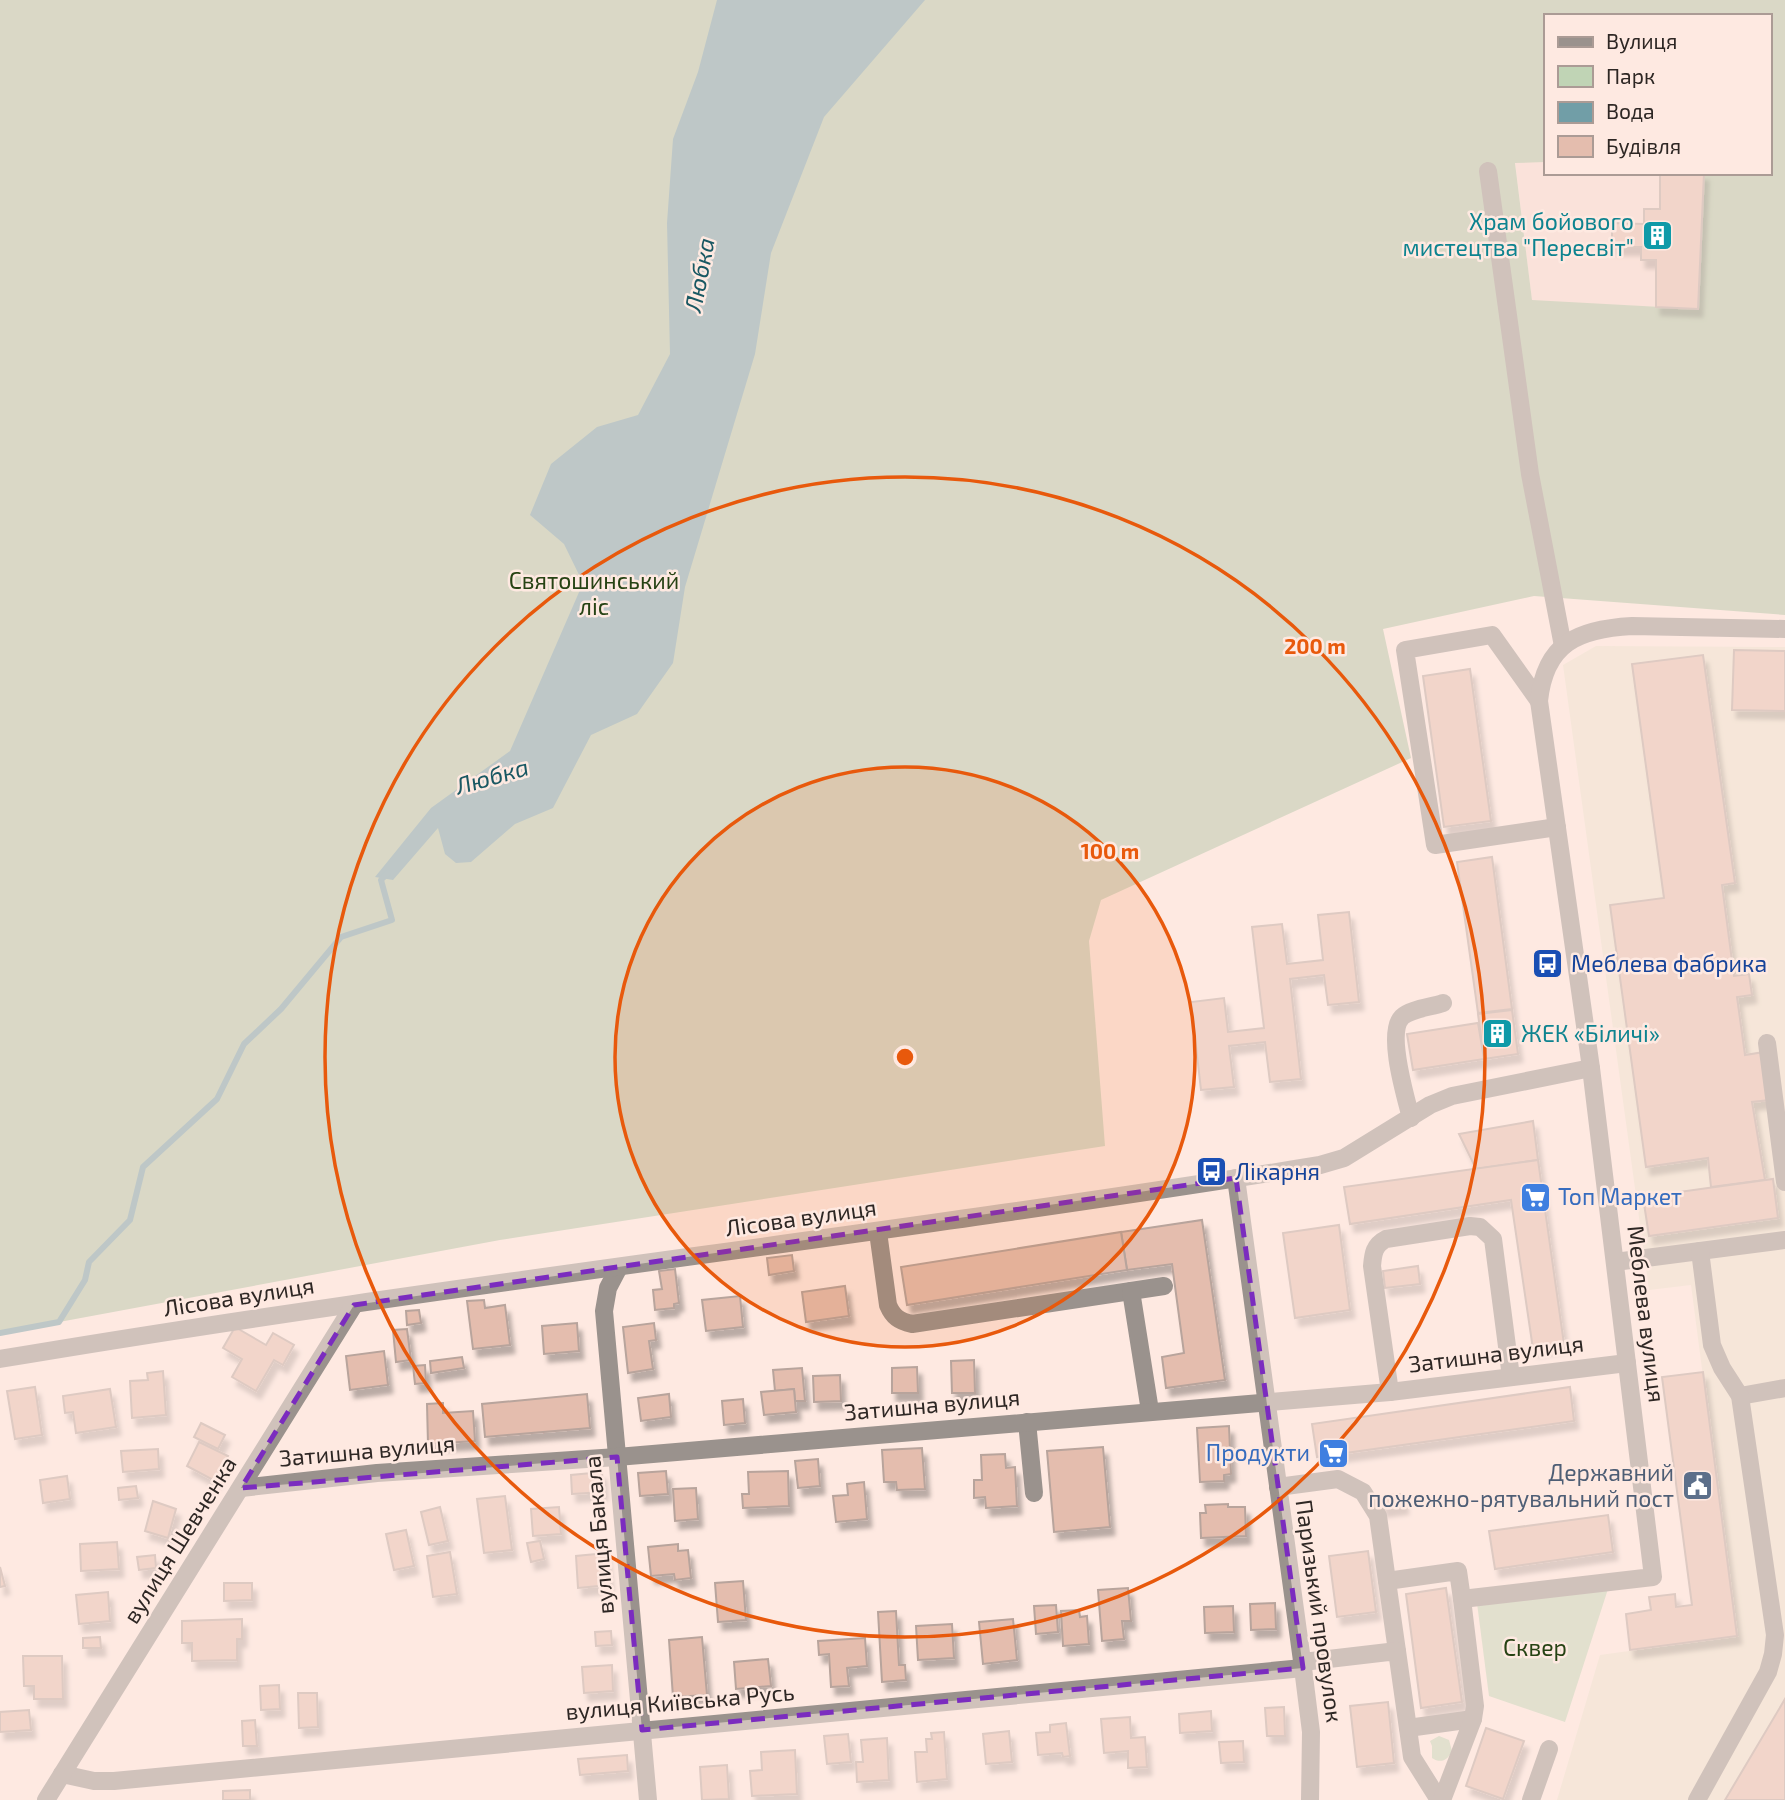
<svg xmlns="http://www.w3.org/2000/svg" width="1785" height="1800" viewBox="0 0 1785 1800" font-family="'Exo 2',sans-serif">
<defs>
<filter id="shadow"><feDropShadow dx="4.5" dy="8" stdDeviation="2" flood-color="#0004"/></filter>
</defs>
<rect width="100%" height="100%" fill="#fee9e1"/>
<polygon fill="#f7dad0" points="1515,162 1545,162 1545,173 1704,173 1698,309 1532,301"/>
<polygon fill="#ede3ce" points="1596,646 1785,647 1785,1800 1557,1800 1600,1655 1737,1636 1691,1285 1649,1290 1563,665"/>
<g fill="#c0d4b5">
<polygon points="1608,1589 1565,1722 1489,1696 1477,1603"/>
<path d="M1439,1736L1449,1740L1452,1751C1448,1760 1441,1764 1432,1758V1746L1430,1741Z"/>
</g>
<path fill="#afc4a4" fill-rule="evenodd" d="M0,0H1785V615L1534,596L1383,629L1411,758L1101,900L1089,941L1105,1146L500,1240L0,1333ZM1545,16H1769V173H1704L1698,309L1532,300L1515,163L1545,162Z"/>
<polygon fill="#719ea7" points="717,0 925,0 824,117 771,253 755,354 685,587 673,663 637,714 591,735 553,808 515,824 471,862 456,863 445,854 438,828 393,880 375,877 431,808 510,751 583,583 564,544 530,515 551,464 597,427 638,415 670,354 667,223 673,139 698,72"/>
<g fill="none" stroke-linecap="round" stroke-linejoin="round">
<polyline stroke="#719ea7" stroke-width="6" points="0,1333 59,1322 85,1280 89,1262 130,1220 143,1167 217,1099 244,1044 281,1009 341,937 392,920 381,880 388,873"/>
</g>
<g fill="#e4bdae" stroke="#b8a49c" stroke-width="2" filter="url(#shadow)">
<polygon points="1660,173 1704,173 1698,309 1656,307 1656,260 1641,260 1641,247 1612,247 1612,223 1644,224 1644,209 1660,209"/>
<polygon points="1734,650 1785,651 1785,711 1732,710"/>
<polygon points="1703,655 1735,883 1722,885 1734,976 1749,974 1752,995 1737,997 1745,1055 1764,1052 1770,1100 1752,1102 1765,1180 1711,1187 1708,1158 1646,1167 1610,905 1664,898 1632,664"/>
<polygon points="1470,669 1491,821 1444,827 1423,676"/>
<polygon points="1492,857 1512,1009 1478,1013 1457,862"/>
<polygon points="1349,912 1359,1002 1328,1005 1324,975 1290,979 1301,1079 1270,1082 1265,1042 1229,1046 1234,1087 1201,1090 1191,1002 1224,998 1228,1032 1264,1028 1252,927 1282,924 1287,964 1323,960 1318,915"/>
<polygon points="1512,1010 1518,1054 1484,1059 1478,1014"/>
<polygon points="1478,1023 1484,1059 1413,1070 1407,1034"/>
<polygon points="1533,1121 1538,1160 1476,1169 1459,1134"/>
<polygon points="1538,1160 1564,1344 1533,1349 1511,1200 1350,1224 1344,1187"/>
<polygon points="1773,1179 1778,1218 1649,1236 1643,1197"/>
<polygon points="1202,1220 1225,1380 1166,1388 1162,1357 1184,1353 1172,1264 1127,1270 1121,1232"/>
<polygon points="1339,1225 1350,1310 1295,1318 1283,1233"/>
<polygon points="1121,1232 1127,1270 907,1305 901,1267"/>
<polygon points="792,1255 794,1271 769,1275 767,1258"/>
<polygon points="1418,1266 1420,1284 1385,1288 1383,1271"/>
<polygon points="675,1269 679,1303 674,1304 674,1308 655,1310 653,1290 662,1289 659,1271"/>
<polygon points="845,1286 849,1316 806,1322 802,1292"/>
<polygon points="740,1296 743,1327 706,1331 702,1300"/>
<polygon points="484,1300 485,1308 505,1305 510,1345 473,1349 467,1301"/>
<polygon points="419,1310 421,1323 407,1325 406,1311"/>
<polygon points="577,1323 579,1351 544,1354 542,1326"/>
<polygon points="654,1323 656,1340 649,1341 653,1369 628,1373 623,1327"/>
<polygon points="235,1327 266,1345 273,1333 294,1345 283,1365 274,1360 256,1391 232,1377 242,1359 223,1348"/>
<polygon points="407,1329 411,1360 396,1362 393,1330"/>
<polygon points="384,1351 388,1385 350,1390 346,1356"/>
<polygon points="462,1357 464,1368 431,1373 430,1361"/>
<polygon points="974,1360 975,1393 952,1393 951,1361"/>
<polygon points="425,1365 426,1383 415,1384 413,1366"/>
<polygon points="917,1367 918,1393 892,1393 892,1368"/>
<polygon points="802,1368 805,1401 795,1401 794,1389 775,1391 773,1370"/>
<polygon points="163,1371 166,1415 132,1418 130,1381 148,1380 147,1373"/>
<polygon points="1703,1372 1737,1636 1630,1650 1626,1614 1651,1610 1649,1597 1675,1594 1676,1607 1692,1605 1662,1377"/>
<polygon points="840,1375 841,1401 814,1402 813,1376"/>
<polygon points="35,1387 42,1435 15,1439 7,1391"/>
<polygon points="1570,1387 1574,1421 1317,1457 1312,1424"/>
<polygon points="110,1389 116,1427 76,1433 73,1412 65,1413 63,1396"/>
<polygon points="794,1389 796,1412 764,1415 761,1392"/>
<polygon points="587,1394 590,1428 485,1437 482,1404"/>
<polygon points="669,1394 671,1417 641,1421 638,1398"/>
<polygon points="743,1399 745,1423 724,1425 722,1401"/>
<polygon points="443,1403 443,1413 473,1411 475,1441 428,1444 427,1404"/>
<polygon points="201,1423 225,1435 218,1449 194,1437"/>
<polygon points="1229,1426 1231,1474 1224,1475 1224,1481 1200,1482 1197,1428"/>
<polygon points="199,1442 228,1456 215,1481 187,1466"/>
<polygon points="1103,1447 1110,1527 1054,1532 1047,1451"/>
<polygon points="922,1448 925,1489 897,1490 896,1482 884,1482 882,1450"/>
<polygon points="158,1449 159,1469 123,1472 121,1451"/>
<polygon points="1005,1454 1006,1468 1015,1467 1017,1506 986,1508 985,1497 974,1498 974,1480 982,1480 981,1455"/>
<polygon points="818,1459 820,1486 798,1488 795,1461"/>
<polygon points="666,1471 668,1494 640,1496 638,1473"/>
<polygon points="788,1471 789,1506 743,1508 742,1494 749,1494 748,1472"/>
<polygon points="602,1472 603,1492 572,1494 571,1475"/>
<polygon points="67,1476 70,1499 43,1503 40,1480"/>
<polygon points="864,1482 867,1519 836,1522 833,1496 848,1495 847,1484"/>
<polygon points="136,1486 138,1498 119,1500 118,1488"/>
<polygon points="696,1488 698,1519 675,1521 673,1489"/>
<polygon points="1402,1494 1404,1506 1382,1509 1380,1496"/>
<polygon points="505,1496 512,1550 484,1553 477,1499"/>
<polygon points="153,1501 176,1509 168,1538 145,1531"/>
<polygon points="1228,1504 1228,1507 1245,1507 1246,1536 1201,1538 1200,1513 1206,1513 1205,1505"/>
<polygon points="440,1507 448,1541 429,1545 421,1512"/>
<polygon points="559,1507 561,1534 533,1536 531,1509"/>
<polygon points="1608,1515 1613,1552 1495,1569 1489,1531"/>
<polygon points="406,1530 414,1566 394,1570 386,1534"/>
<polygon points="540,1541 544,1559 531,1562 527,1543"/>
<polygon points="117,1542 119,1569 81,1571 80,1544"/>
<polygon points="678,1544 678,1551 688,1550 691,1578 675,1580 674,1574 651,1576 648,1547"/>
<polygon points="1368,1551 1376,1612 1337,1617 1329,1556"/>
<polygon points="450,1552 457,1594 433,1597 427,1556"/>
<polygon points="606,1553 609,1585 578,1588 576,1556"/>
<polygon points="155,1555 156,1568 139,1570 137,1557"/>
<polygon points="0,1567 5,1586 0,1587"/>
<polygon points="743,1581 746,1620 718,1622 715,1583"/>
<polygon points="224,1583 252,1583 252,1600 224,1601"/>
<polygon points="1128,1588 1131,1621 1122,1621 1124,1639 1102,1641 1098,1590"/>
<polygon points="1446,1588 1462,1702 1421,1708 1406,1594"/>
<polygon points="108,1592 110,1621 79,1624 76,1595"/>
<polygon points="1275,1603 1276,1629 1251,1630 1250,1604"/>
<polygon points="1056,1605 1058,1632 1036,1634 1034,1606"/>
<polygon points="1233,1606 1234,1632 1205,1633 1204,1607"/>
<polygon points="1079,1610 1080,1617 1087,1616 1089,1644 1063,1646 1061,1611"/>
<polygon points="896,1611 899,1665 905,1665 906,1680 882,1682 878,1612"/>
<polygon points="242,1619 242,1639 237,1639 237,1660 192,1661 192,1643 182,1643 182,1621"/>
<polygon points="1013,1619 1017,1660 983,1664 979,1622"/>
<polygon points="952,1624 954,1658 918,1660 916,1626"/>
<polygon points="611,1631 612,1645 596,1646 595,1632"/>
<polygon points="100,1637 101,1648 83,1648 83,1638"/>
<polygon points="702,1637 707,1695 673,1697 669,1640"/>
<polygon points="865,1638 867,1666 847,1668 849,1686 831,1687 829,1654 819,1655 818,1641"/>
<polygon points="23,1656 62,1656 63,1699 34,1699 34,1686 24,1686"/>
<polygon points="768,1659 771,1686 736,1689 734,1662"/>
<polygon points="612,1665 613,1691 584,1693 582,1667"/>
<polygon points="279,1685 280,1709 261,1710 260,1686"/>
<polygon points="298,1693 317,1693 318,1727 299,1728"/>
<polygon points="1785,1699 1785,1800 1725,1800"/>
<polygon points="1388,1702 1394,1763 1357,1767 1350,1706"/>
<polygon points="1284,1707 1285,1736 1267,1736 1265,1708"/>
<polygon points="29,1710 31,1730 0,1732 0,1712"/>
<polygon points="1211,1711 1212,1731 1180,1733 1179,1714"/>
<polygon points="1130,1717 1131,1738 1145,1737 1147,1767 1128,1768 1128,1751 1104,1753 1101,1719"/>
<polygon points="255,1720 257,1746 243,1746 242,1721"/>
<polygon points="1066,1723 1070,1756 1063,1757 1062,1753 1038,1755 1036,1733 1050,1732 1050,1725"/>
<polygon points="1486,1728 1524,1741 1503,1799 1466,1786"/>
<polygon points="1009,1731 1012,1762 986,1764 983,1734"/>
<polygon points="944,1732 947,1779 917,1782 915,1752 927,1752 926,1739 932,1739 931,1733"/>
<polygon points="848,1734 851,1762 827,1764 824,1736"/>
<polygon points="887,1738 889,1780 857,1782 856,1762 863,1762 861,1740"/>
<polygon points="1243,1741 1244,1762 1221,1763 1219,1742"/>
<polygon points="795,1750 797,1794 752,1796 750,1771 762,1770 761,1752"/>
<polygon points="627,1755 628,1771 580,1775 578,1759"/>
<polygon points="727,1765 729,1799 702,1800 700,1767"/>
<polygon points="250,1790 250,1800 223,1800 223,1791"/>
</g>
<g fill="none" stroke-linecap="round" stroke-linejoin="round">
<g stroke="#9a928d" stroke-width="18">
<polyline points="1488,171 1530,474 1563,646"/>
<polyline points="1539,701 1492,635 1405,650 1435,845 1557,827"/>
<polyline points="1767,1043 1785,1182"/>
<path d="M1411,1118C1406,1098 1386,1033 1402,1017C1410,1009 1432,1007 1443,1003"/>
<polyline points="1236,1178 1303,1668 1311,1732 1310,1800"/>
<path d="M878,1232L888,1305C893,1317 899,1321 912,1324L1164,1286"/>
<polyline points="1615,1262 1785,1240"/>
<polyline points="619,1267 608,1288 604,1311 648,1800"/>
<polyline points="1131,1291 1150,1411"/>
<path d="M0,1359C438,1285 881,1236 1320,1165L1344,1158L1430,1105L1452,1096L1591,1068"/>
<path d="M1390,1392L1372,1266C1373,1254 1374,1245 1386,1239L1470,1226L1480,1227L1493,1239L1511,1377"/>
<polyline points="1740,1396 1785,1388"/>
<polyline points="1027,1422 1034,1493"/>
<polyline points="1278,1487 1338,1479 1363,1492 1378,1516 1387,1581 1458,1571 1462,1599"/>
<polyline points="241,1488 377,1473 617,1457 1390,1392 1627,1363"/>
<polyline points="1387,1581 1397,1651"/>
<polyline points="1303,1662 1397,1651 1412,1757 1439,1800"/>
<polyline points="1408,1728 1473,1719"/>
<polyline points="62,1774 94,1781 114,1781 1303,1668"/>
<polyline points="46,1800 354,1305"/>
<path d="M1442,1800L1473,1719L1475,1706L1462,1599L1653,1577L1591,1068L1539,701C1545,643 1578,629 1632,626L1785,629"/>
<polyline points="1531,1800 1549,1749"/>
<polyline points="1697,1800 1768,1672 1773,1654 1775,1635 1740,1396 1722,1368 1712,1345 1700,1251"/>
</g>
</g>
<path d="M0 0H1785V1800H0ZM1236,1178L1303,1668L642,1730L617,1457L241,1488L354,1305Z" fill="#fee9e1" fill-opacity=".55" fill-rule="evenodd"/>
<path fill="none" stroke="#7b2cbf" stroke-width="5" stroke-dasharray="14 9" stroke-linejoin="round" d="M1236,1178L1303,1668L642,1730L617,1457L241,1488L354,1305Z"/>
<circle cx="905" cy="1057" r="290" fill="#e8590c" fill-opacity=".12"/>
<g fill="none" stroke="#e8590c" stroke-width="3.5">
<circle cx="905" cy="1057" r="290"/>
<circle cx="905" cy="1057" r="580"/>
</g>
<defs>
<symbol id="building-square" viewBox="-11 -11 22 22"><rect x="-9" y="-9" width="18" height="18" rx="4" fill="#0f9aa8" stroke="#fee9e1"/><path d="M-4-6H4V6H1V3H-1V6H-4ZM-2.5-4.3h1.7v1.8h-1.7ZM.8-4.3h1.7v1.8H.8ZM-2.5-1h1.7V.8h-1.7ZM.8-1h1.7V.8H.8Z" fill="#fff"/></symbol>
<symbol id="bus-square" viewBox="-11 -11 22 22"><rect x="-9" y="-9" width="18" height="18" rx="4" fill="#1a4fb4" stroke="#fee9e1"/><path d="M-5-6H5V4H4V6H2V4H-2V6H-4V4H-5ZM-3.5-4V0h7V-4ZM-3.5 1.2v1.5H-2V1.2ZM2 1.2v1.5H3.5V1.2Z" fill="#fff"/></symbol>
<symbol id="supermarket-square" viewBox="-11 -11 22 22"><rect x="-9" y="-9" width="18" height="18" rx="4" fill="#3f7fe0" stroke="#fee9e1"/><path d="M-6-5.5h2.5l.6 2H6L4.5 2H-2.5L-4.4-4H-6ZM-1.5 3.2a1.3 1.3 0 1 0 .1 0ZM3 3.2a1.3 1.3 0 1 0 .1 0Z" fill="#fff"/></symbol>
<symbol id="civic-square" viewBox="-11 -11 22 22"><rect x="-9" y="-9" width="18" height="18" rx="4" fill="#5c6f8a" stroke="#fee9e1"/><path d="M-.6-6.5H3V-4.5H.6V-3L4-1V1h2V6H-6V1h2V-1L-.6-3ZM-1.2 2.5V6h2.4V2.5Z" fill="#fff"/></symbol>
</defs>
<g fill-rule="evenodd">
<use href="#building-square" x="1640" y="218" width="35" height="35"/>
<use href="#bus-square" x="1530" y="946" width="35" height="35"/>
<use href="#building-square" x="1480" y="1016" width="35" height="35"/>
<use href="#bus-square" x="1194" y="1154" width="35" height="35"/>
<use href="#supermarket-square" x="1518" y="1180" width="35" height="35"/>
<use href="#supermarket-square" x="1316" y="1436" width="35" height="35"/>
<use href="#civic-square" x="1680" y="1468" width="35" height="35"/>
</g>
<g text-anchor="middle" stroke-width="5" stroke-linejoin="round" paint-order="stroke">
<g font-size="23" fill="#0d838f" stroke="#fee9e1" text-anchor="end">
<text x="1634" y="230">Храм бойового<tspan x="1634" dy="26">мистецтва "Пересвіт"</tspan></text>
<text x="1521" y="1042" text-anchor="start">ЖЕК «Біличі»</text>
</g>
<g font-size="23" fill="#274314" stroke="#fee9e1">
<text x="594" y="589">Святошинський<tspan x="594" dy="26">ліс</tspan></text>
<text x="1535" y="1656">Сквер</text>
</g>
<g font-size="23" fill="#164399" stroke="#fee9e1" text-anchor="start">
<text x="1571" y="972">Меблева фабрика</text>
<text x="1235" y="1180">Лікарня</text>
</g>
<g font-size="23" fill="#366cbe" stroke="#fee9e1" text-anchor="start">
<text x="1558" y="1205">Топ Маркет</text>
<text x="1310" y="1461" text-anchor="end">Продукти</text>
</g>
<g font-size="23" fill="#2e2724" stroke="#fee9e1">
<text transform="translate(801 1218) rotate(-8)" y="8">Лісова вулиця</text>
<text transform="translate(239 1297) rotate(-9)" y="8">Лісова вулиця</text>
<text transform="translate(1646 1314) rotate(83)" y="8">Меблева вулиця</text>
<text transform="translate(1496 1354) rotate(-7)" y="8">Затишна вулиця</text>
<text transform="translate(932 1405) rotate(-5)" y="8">Затишна вулиця</text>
<text transform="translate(367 1451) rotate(-5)" y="8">Затишна вулиця</text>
<text transform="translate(599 1535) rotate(-95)" y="8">вулиця Бакала</text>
<text transform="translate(180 1540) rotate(-58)" y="8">вулиця Шевченка</text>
<text transform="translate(1319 1611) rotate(82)" y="8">Паризький провулок</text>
<text transform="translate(680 1702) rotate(-5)" y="8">вулиця Київська Русь</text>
</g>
<g font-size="23" fill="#4e5e75" stroke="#fee9e1" text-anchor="end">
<text x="1674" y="1481">Державний<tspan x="1674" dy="26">пожежно-рятувальний пост</tspan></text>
</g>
<g font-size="24" font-style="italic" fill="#1a5863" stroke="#fee9e1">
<text transform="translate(700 275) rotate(-79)" y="8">Любка</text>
<text transform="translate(492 777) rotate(-16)" y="8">Любка</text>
</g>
</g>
<circle cx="905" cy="1057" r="10" fill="#e8590c" stroke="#fee9e1" stroke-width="3.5"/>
<g font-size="21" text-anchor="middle" font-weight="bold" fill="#e8590c" stroke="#fee9e1" stroke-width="5" stroke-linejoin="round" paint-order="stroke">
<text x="1315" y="654">200 m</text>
<text x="1110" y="859">100 m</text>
</g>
<rect x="1544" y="14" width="228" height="161" fill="#fee9e1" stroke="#ab9b95" stroke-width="2"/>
<rect x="1558" y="37" width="35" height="10" fill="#9a928d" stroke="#ab9b95" stroke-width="2"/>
<text x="1606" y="49" font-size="21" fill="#2e2724">Вулиця</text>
<rect x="1558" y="66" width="35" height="21" fill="#c0d4b5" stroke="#ab9b95" stroke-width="2"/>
<text x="1606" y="84" font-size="21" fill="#2e2724">Парк</text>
<rect x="1558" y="102" width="35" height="21" fill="#719ea7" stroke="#ab9b95" stroke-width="2"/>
<text x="1606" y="119" font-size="21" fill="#2e2724">Вода</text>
<rect x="1558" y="136" width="35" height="21" fill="#e4bdae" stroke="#ab9b95" stroke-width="2"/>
<text x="1606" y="154" font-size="21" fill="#2e2724">Будівля</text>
</svg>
